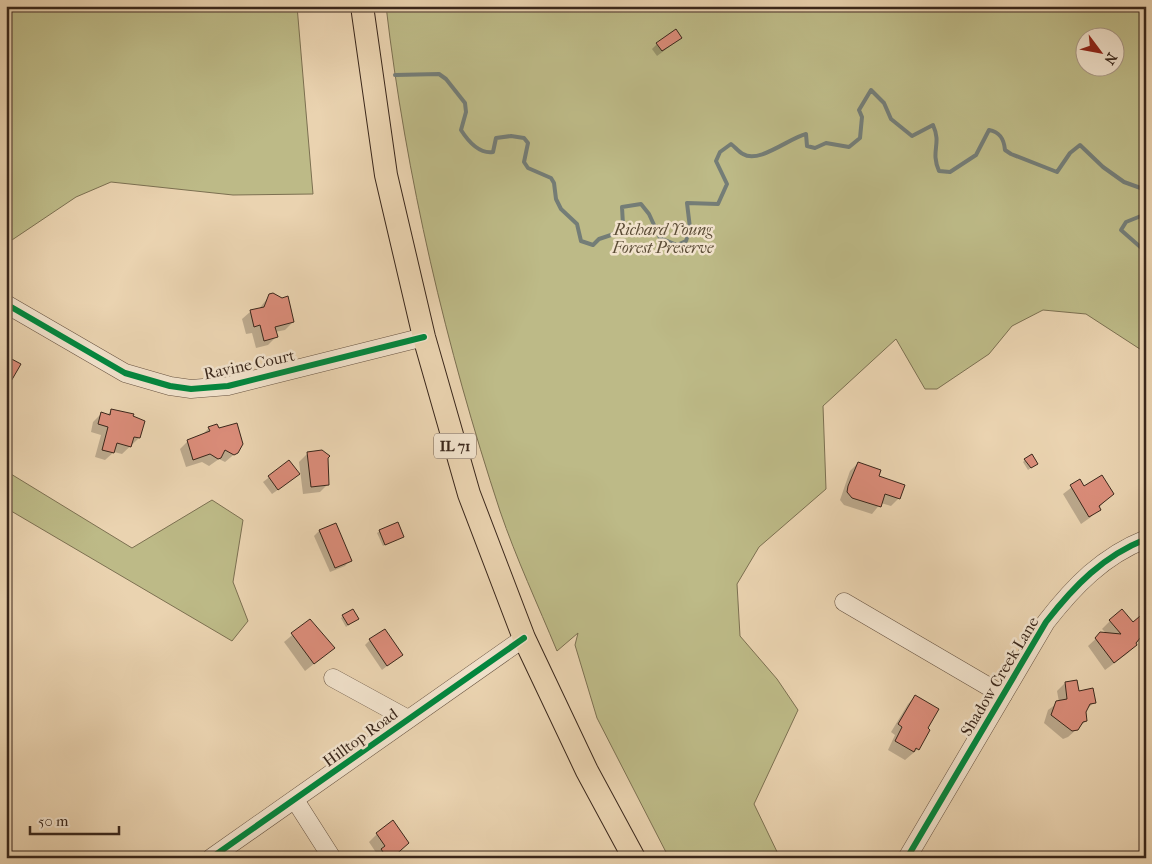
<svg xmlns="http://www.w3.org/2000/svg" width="1152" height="864" viewBox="0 0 1152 864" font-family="'IM FELL French Canon',serif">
<rect width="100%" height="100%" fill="#ead3b0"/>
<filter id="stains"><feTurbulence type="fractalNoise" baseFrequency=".004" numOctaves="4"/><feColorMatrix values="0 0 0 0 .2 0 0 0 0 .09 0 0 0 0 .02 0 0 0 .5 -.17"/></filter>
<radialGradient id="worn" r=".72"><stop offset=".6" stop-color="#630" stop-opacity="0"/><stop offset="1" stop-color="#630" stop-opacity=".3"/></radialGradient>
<g fill="#bdba87" stroke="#7c7051" fill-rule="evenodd">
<polygon points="6,6 297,6 313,194 233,195 111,182 76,197 6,244"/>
<path d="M386,6H1146V353L1086,314L1043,310L1012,326L989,354L937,389H925L896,339L823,406L826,489L759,547L737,584L740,636L777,679L798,710L754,804L780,858H669L597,718L575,645L578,633L557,651C538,605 516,558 500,511C446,347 406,177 386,6ZM1084,38H1114V68H1084Z"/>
<polygon points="6,471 132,548 212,500 243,520 233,582 248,621 232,641 6,508"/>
</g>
<g fill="#0003">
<polygon points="681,38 657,56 652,49 657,44"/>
<polygon points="270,295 281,299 293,322 285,330 275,332 276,337 268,345 256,348 252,333 246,334 242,319 250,312 259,309"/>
<polygon points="112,410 139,438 122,454 114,452 105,460 95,457 101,435 91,432 93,422 101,414 107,415"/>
<polygon points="209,428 218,430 237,452 225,462 219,459 209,466 202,462 186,467 180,449 188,441 201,436"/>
<polygon points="322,452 328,484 320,492 303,494 299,462 307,454"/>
<polygon points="1025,460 1035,465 1028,470 1023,462"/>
<polygon points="289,462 293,479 272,494 263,482"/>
<polygon points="858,463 877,477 899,498 891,506 881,503 872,514 844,505 840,500 850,471"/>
<polygon points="1080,481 1083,488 1112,493 1091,517 1081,524 1063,494"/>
<polygon points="335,524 350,560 345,566 330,572 314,536 319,531"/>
<polygon points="380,531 403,536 383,546 377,533"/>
<polygon points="343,616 357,619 346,627 341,618"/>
<polygon points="310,620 325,655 305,671 284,642"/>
<polygon points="1110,621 1142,636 1128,653 1105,670 1088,646 1101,634 1107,634 1102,629"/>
<polygon points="370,640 401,655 382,670 365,645"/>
<polygon points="1065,683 1094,703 1084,711 1086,721 1068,737 1063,739 1044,723 1048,710 1059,702 1057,691"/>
<polygon points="916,696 918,749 905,760 888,750 895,735 891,732 908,704"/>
<polygon points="377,834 400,851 392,858 374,858 377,854 369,842"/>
</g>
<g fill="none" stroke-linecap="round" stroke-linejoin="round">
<g stroke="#747d77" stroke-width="4">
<path d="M395,75L439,74L446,79L465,103L466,112L461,130C468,141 479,154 493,152L496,138L511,136L524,138L528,143L524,162L528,168L551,178L554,183L556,199L561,209L577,224L581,241L593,245L599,239L620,232L623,225L622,207L641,204L649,214L660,238L677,245L686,241L690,228L687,203L718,204L727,184L716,161L720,152L731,144C735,147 739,152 743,154C759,164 789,138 806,134L807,146L815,148L826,143L849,147L860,138L862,117L859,110L871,90L884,103L891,119L912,136L933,125C942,145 930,150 939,171L950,172L976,155L989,130C1000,132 1004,139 1005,150L1011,154L1057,172L1070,153L1080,145L1103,167L1124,182L1146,190"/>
<polyline points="1146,214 1126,222 1121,230 1146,252"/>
</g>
</g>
<g fill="#da8c79" stroke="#3a271b">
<polygon points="676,29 682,38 662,51 656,43"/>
<polygon points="273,293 282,298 288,296 294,322 275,327 278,337 264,341 260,325 254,327 250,310 264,307 269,294"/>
<polygon points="6,356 21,364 6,390"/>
<polygon points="111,409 134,414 133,416 145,421 140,438 134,437 131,447 117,443 114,453 102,450 108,427 98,424 101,412 110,415"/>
<polygon points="237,423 243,444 238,453 234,455 225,450 221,458 218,459 210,454 193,460 187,440 210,431 208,427 217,424 219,428"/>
<polygon points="322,450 330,456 328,458 329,485 311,487 307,452"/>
<polygon points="1032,454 1038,464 1031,468 1024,459"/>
<polygon points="289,460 300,474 278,490 268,476"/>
<polygon points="858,462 881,470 879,476 905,485 900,499 885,494 881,507 852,498 847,492 848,486"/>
<polygon points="1102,475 1114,494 1099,506 1101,510 1089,517 1070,485 1080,479 1084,486"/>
<polygon points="398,522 404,537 385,545 379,530"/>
<polygon points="336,523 352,561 335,568 319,530"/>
<polygon points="353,609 359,619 348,625 342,615"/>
<polygon points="1122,609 1133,622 1146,611 1146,631 1136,643 1137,645 1114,663 1095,638 1100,632 1121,634 1109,620"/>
<polygon points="310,619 335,648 314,664 291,633"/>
<polygon points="385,629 403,655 387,666 369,639"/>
<polygon points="1077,680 1079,691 1093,688 1096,703 1090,704 1086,712 1087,721 1083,722 1078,730 1072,731 1051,715 1056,701 1067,699 1065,682"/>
<polygon points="915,695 939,709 928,728 930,730 919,750 916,748 914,752 895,741 902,727 898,724"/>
<polygon points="393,820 409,843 392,858 387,858 381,849 385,846 376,833"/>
</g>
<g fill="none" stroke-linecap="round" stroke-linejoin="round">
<defs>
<g id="minor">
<polyline points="6,304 125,373 170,386 191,389 228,386 424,337"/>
<polyline points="844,602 1003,695"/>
<polyline points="333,678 408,719"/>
<polyline points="295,800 332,858"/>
<polyline points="211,858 524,638"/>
<path d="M907,858L1046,622C1074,586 1103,556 1146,539"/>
</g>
<polyline id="major" points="362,6 386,175 424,337 469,494 524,638 587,771 634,858"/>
</defs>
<use href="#minor" stroke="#665240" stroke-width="19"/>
<use href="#major" stroke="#3a271b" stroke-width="24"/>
<use href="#minor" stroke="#f1e2cc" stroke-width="18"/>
<use href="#major" stroke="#ead3b0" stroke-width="22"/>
<defs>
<g id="cycleway">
<polyline points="6,304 125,373 170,386 191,389 228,386 424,337"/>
<polyline points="211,858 524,638"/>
<path d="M907,858L1046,622C1074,586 1103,556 1146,539"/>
</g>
</defs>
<use href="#cycleway" stroke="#f1e2cc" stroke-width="9"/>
<use href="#cycleway" stroke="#00873e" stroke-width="6"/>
</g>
<g text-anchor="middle" stroke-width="5" stroke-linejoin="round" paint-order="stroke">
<rect fill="#f1e2cc" stroke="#715f50" stroke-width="1" x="434" y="433.5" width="42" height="25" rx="4"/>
<g font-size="15" font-weight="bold" fill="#3a271b">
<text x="455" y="451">IL 71</text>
</g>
<g font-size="16" font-style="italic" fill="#5b4c36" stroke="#f1e2cc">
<text x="663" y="235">Richard Young<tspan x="663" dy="18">Forest Preserve</tspan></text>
</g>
<g font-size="16" fill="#3a271b" stroke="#f1e2cc">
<text transform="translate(249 364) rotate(-12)" y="6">Ravine Court</text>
<text transform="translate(999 676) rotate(-59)" y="6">Shadow Creek Lane</text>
<text transform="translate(360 737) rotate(-36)" y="6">Hilltop Road</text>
</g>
</g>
<rect width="1152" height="864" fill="none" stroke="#ead3b0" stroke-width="25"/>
<rect x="8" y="8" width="1137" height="849" fill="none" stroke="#3a271b" stroke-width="2.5"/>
<rect x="12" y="12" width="1127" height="839" fill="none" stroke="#3a271b"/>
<g transform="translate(1100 52) rotate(122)"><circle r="24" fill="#f1e2cc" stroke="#a89785"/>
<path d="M0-4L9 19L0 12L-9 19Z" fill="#8f2418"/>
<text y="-8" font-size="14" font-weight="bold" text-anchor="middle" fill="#3a271b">N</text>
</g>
<path d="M30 826v8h89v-8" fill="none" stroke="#3a271b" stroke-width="2.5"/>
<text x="38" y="826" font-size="15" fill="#3a271b" stroke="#f1e2cc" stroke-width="4" paint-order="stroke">50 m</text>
<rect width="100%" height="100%" filter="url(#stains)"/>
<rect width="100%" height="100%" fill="url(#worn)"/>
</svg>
